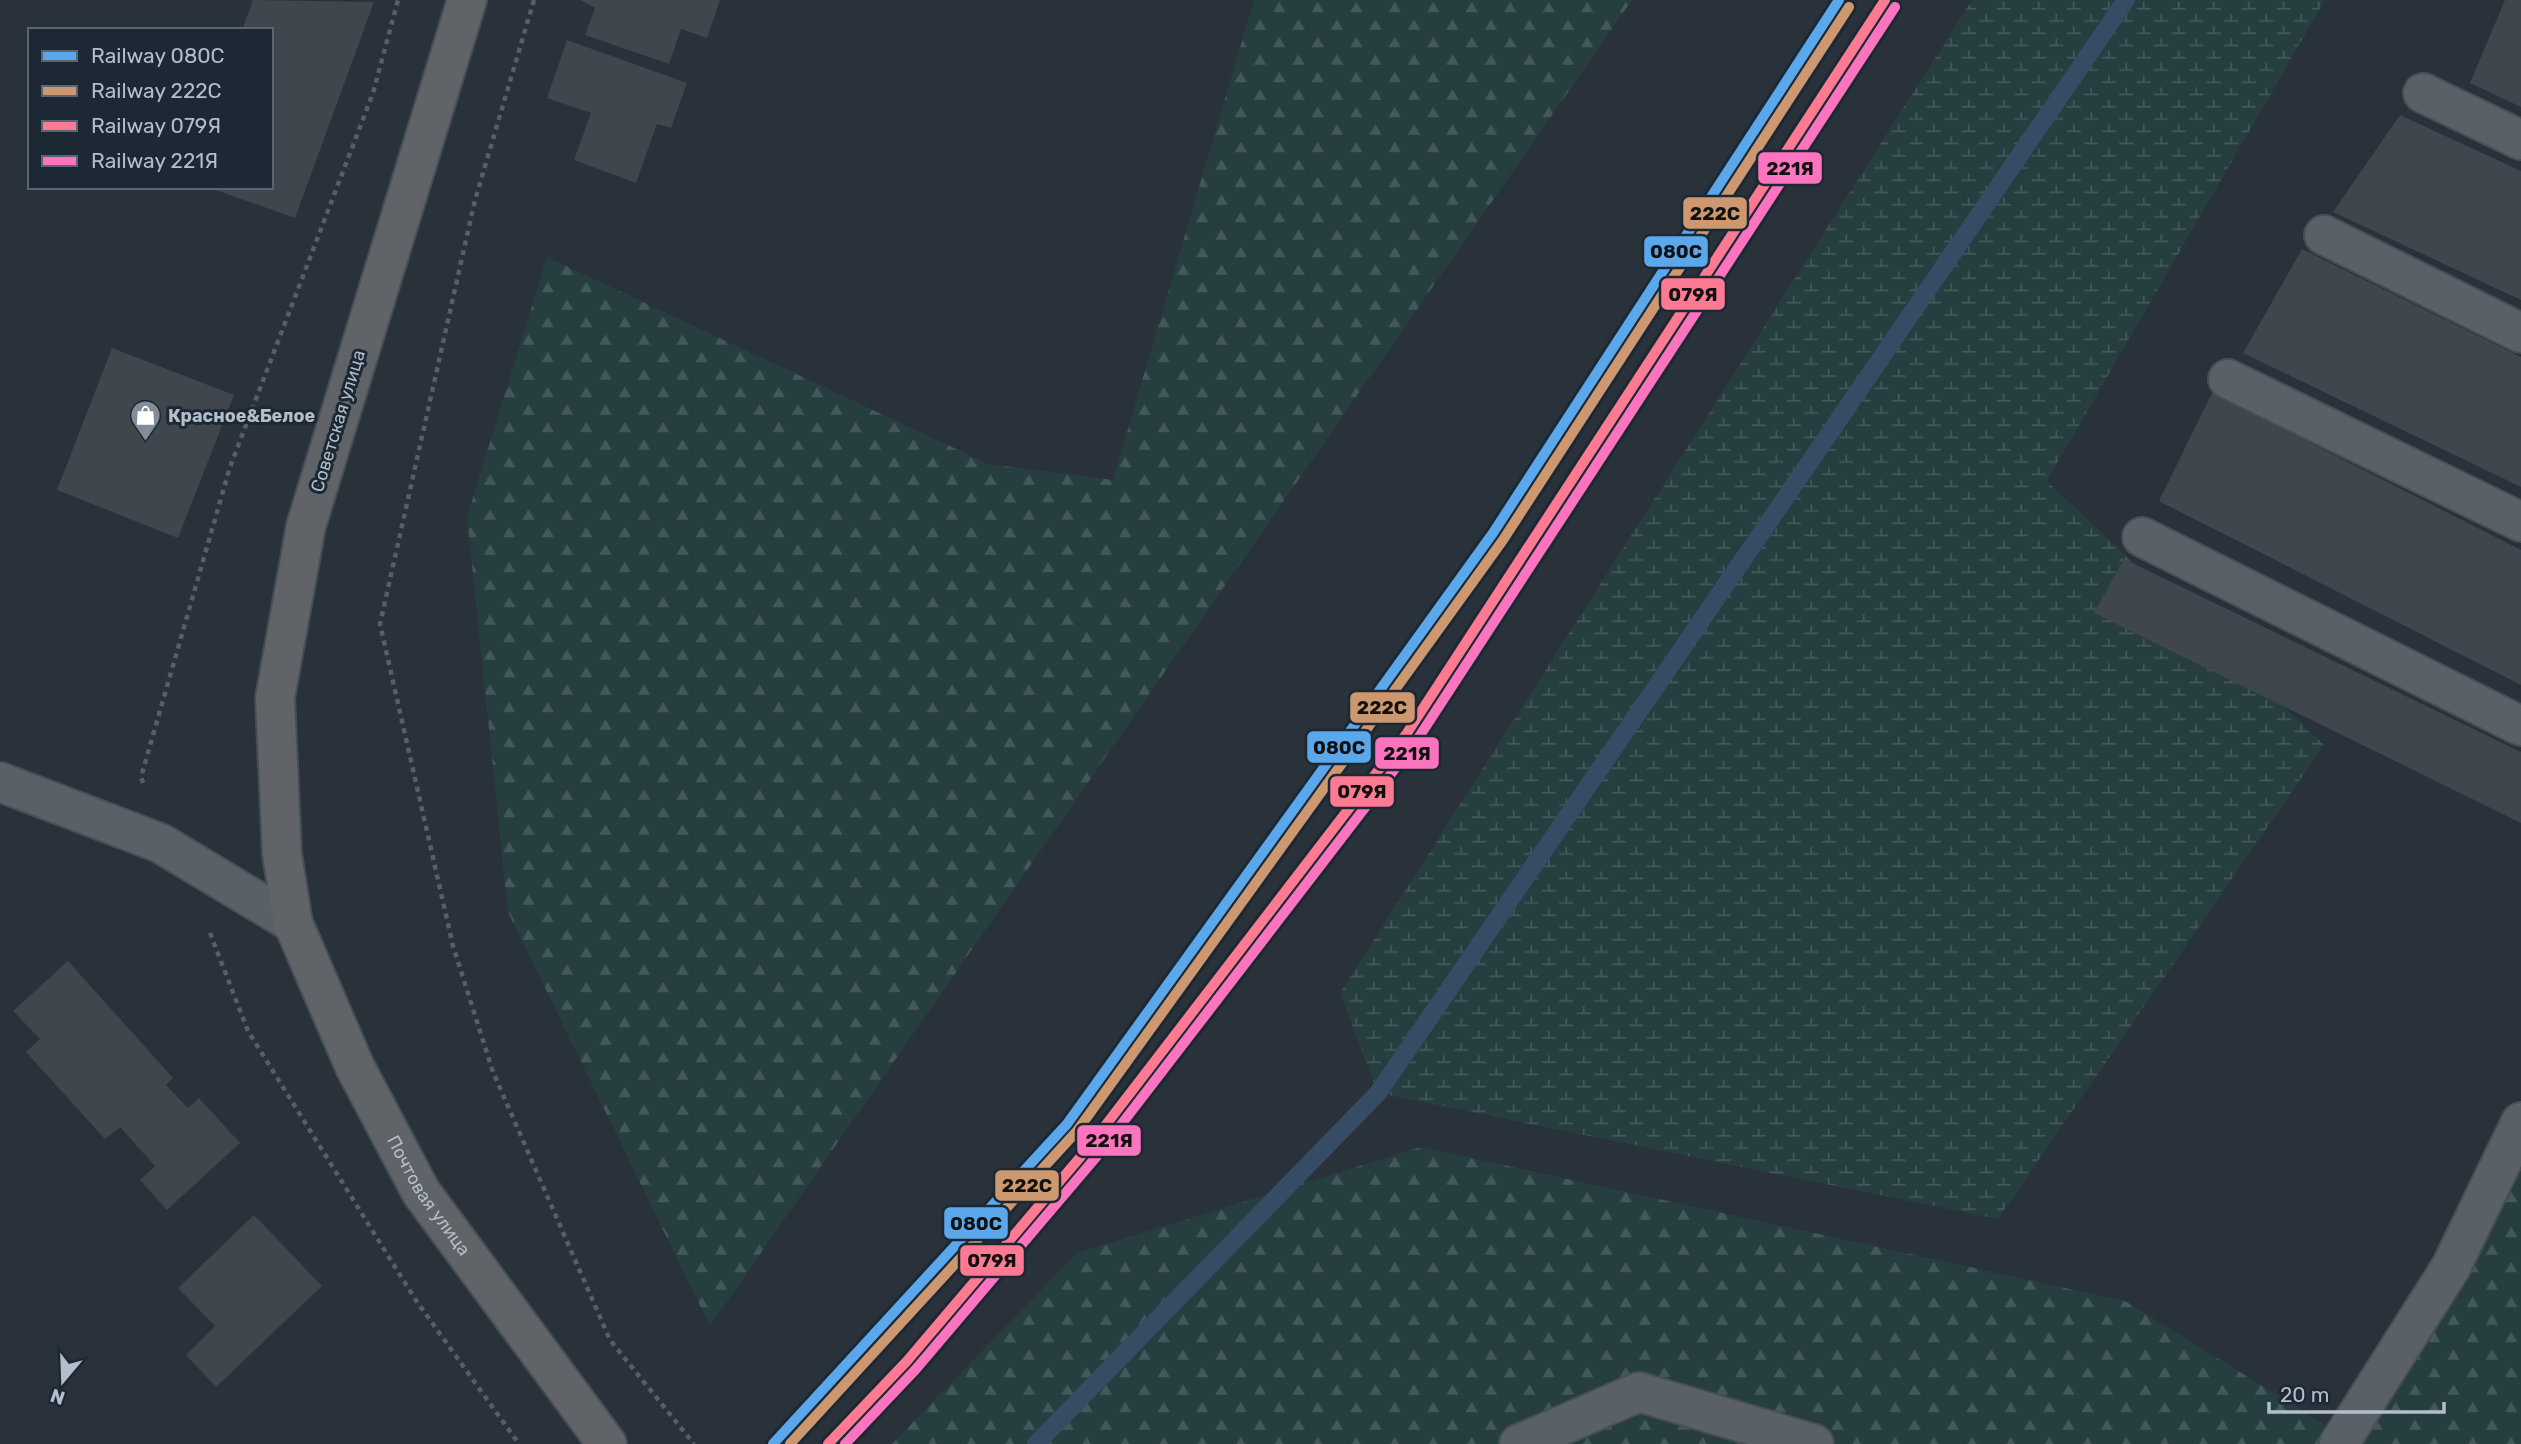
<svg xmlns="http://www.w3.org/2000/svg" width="2521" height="1444" font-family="Rubik,sans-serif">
  <defs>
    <pattern id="forest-firs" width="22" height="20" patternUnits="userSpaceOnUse" patternTransform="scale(1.75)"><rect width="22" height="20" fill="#263e40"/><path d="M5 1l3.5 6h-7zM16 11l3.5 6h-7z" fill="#43585a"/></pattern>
    <pattern id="wetland-marsh" width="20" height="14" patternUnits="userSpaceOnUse" patternTransform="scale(1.75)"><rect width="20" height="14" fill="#263e40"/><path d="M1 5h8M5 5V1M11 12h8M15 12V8" fill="none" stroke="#43585a"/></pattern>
  </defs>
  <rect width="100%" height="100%" fill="#29323a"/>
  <path fill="url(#forest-firs)" d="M1254 0H1632L710 1326 508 912 467 517 547 257 988 464 1113 480Z
    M1421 1147 2125 1301 2340 1434 2521 1164V1444H892L1077 1253Z"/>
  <path fill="url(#wetland-marsh)" d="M1972 0H2325L2047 481 2324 745 1998 1219 1378 1093 1340 993Z"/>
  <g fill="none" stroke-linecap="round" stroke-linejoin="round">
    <path stroke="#354c64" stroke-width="18" d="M1036 1444 1378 1093 2126 0"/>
  </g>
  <path fill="#3f464d" d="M253 0 374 2 295 218 210 188 271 187V30H242Z
    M580 0H720L707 38 681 29 669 64 585 35 595 8Z
    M2505 0H2521V107L2470 83Z
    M567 40 687 83 671 128 657 124 636 183 574 160 591 113 547 98Z
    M2400 115 2521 171V300L2333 212Z
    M2302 249 2521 357V487L2243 353Z
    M112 348 234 395 178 538 57 490Z
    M2212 393 2521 550V685L2159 501Z
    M2124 559 2521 752V823L2094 613Z
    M68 961 173 1078 166 1085 188 1108 199 1098 240 1143 167 1210 140 1180 155 1166 120 1127 105 1139 26 1052 40 1039 13 1011Z
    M254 1215 322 1286 216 1387 186 1355 215 1326 178 1288Z"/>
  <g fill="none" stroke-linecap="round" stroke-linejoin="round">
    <defs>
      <path id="minor" d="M2423 93 2521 140
        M2324 235 2521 333
        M2228 379 2521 522
        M2142 537 2521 726
        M0 782 160 843 293 923
        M1519 1444 1639 1392 1814 1444
        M2339 1444 2451 1267 2521 1122"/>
      <g id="highway">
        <path id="s1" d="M467 0 306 526 275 698 282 854 293 923 355 1067 421 1192 607 1444"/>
      </g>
    </defs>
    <use href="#minor" stroke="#484e54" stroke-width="42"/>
    <use href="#highway" stroke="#464e55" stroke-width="42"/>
    <path stroke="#575f65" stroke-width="4.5" stroke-dasharray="5 5" stroke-linecap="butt" d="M534 0 475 200 380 624 453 946 493 1072 610 1340 694 1444
      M143 783 141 777 230 467 373 93 398 0
      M210 933 248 1031 415 1299 519 1444"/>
    <use href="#minor" stroke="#5a6067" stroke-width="38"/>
    <use href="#highway" stroke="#606367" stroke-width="38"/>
    <defs>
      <path id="rail-1" d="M773 1444 1067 1124 1493 533 1839 0"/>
      <path id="rail-2" d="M790 1444 1077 1131 1503 540 1849 7"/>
      <path id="rail-3" d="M828 1444 907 1361 1088 1148 1407 733 1885 0"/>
      <path id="rail-4" d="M845 1444 916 1369 1097 1156 1417 740 1895 7"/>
    </defs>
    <use href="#rail-1" stroke="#1c2935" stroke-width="16"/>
    <use href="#rail-2" stroke="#1c2935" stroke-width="16"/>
    <use href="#rail-3" stroke="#1c2935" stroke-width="16"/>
    <use href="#rail-4" stroke="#1c2935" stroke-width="16"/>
    <use href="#rail-1" stroke="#5aa8eb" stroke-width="10"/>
    <use href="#rail-2" stroke="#cd976f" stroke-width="10"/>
    <use href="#rail-3" stroke="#fe7a93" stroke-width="10"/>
    <use href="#rail-4" stroke="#fc73be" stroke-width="10"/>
  </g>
  <defs>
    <symbol id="shop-pin" viewBox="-11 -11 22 30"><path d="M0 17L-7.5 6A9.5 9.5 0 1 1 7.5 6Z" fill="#838d98" stroke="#1c2935"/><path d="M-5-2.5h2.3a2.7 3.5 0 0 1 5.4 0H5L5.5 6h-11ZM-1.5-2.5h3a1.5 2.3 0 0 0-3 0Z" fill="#fff"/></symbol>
  </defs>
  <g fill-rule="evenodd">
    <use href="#shop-pin" x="128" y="398" width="35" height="47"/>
  </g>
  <g text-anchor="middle" stroke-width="6" stroke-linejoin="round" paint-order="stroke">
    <g font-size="18" font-weight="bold" fill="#b4becb" stroke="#1c2935" text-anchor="start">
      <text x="168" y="422">Красное&amp;Белое</text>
    </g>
    <g font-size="18" fill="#b4becb" stroke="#1c2935">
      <text transform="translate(338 421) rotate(-73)" y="6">Советская улица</text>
      <text dy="6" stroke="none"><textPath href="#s1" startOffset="1256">Почтовая улица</textPath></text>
    </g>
  </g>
  <g stroke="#1c2935" stroke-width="2.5">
    <rect x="1757" y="151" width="66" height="34" rx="7" fill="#fc73be"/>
    <rect x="1682" y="196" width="66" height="34" rx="7" fill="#cd976f"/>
    <rect x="1643" y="235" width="66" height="33" rx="7" fill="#5aa8eb"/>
    <rect x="1660" y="277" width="66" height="34" rx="7" fill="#fe7a93"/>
    <rect x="1349" y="691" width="67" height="33" rx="7" fill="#cd976f"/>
    <rect x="1306" y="730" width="66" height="34" rx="7" fill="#5aa8eb"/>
    <rect x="1374" y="736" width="66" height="34" rx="7" fill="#fc73be"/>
    <rect x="1329" y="775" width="66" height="33" rx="7" fill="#fe7a93"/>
    <rect x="1076" y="1124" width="66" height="33" rx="7" fill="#fc73be"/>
    <rect x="994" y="1169" width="66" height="33" rx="7" fill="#cd976f"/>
    <rect x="943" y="1206" width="66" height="34" rx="7" fill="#5aa8eb"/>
    <rect x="959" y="1244" width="66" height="33" rx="7" fill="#fe7a93"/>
  </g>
  <g font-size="19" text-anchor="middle" font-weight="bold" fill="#111">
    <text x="1790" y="175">221Я</text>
    <text x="1715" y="220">222С</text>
    <text x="1676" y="258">080С</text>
    <text x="1693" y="301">079Я</text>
    <text x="1382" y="714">222С</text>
    <text x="1339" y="754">080С</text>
    <text x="1407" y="760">221Я</text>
    <text x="1362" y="798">079Я</text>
    <text x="1109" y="1147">221Я</text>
    <text x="1027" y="1192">222С</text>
    <text x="976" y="1230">080С</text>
    <text x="992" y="1267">079Я</text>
  </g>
  <rect x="28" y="28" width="245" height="161" fill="#1c2935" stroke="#596571" stroke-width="2"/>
  <rect x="42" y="51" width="35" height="10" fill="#5aa8eb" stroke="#596571" stroke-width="2"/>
  <text x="91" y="63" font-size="21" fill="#b4becb">Railway 080С</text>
  <rect x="42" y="86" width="35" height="10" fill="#cd976f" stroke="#596571" stroke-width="2"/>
  <text x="91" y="98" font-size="21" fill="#b4becb">Railway 222С</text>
  <rect x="42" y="121" width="35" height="10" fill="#fe7a93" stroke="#596571" stroke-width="2"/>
  <text x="91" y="133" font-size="21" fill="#b4becb">Railway 079Я</text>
  <rect x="42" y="156" width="35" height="10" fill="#fc73be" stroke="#596571" stroke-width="2"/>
  <text x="91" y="168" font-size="21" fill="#b4becb">Railway 221Я</text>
  <g transform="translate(63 1381) rotate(199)" stroke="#1c2935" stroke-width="5" paint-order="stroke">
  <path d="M0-5L12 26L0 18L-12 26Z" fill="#b4becb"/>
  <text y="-10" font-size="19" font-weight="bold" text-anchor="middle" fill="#b4becb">N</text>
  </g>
  <path d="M2269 1402v10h175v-10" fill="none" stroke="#b4becb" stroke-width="3.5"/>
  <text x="2280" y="1402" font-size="21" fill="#b4becb" stroke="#1c2935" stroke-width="5" paint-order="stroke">20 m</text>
</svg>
